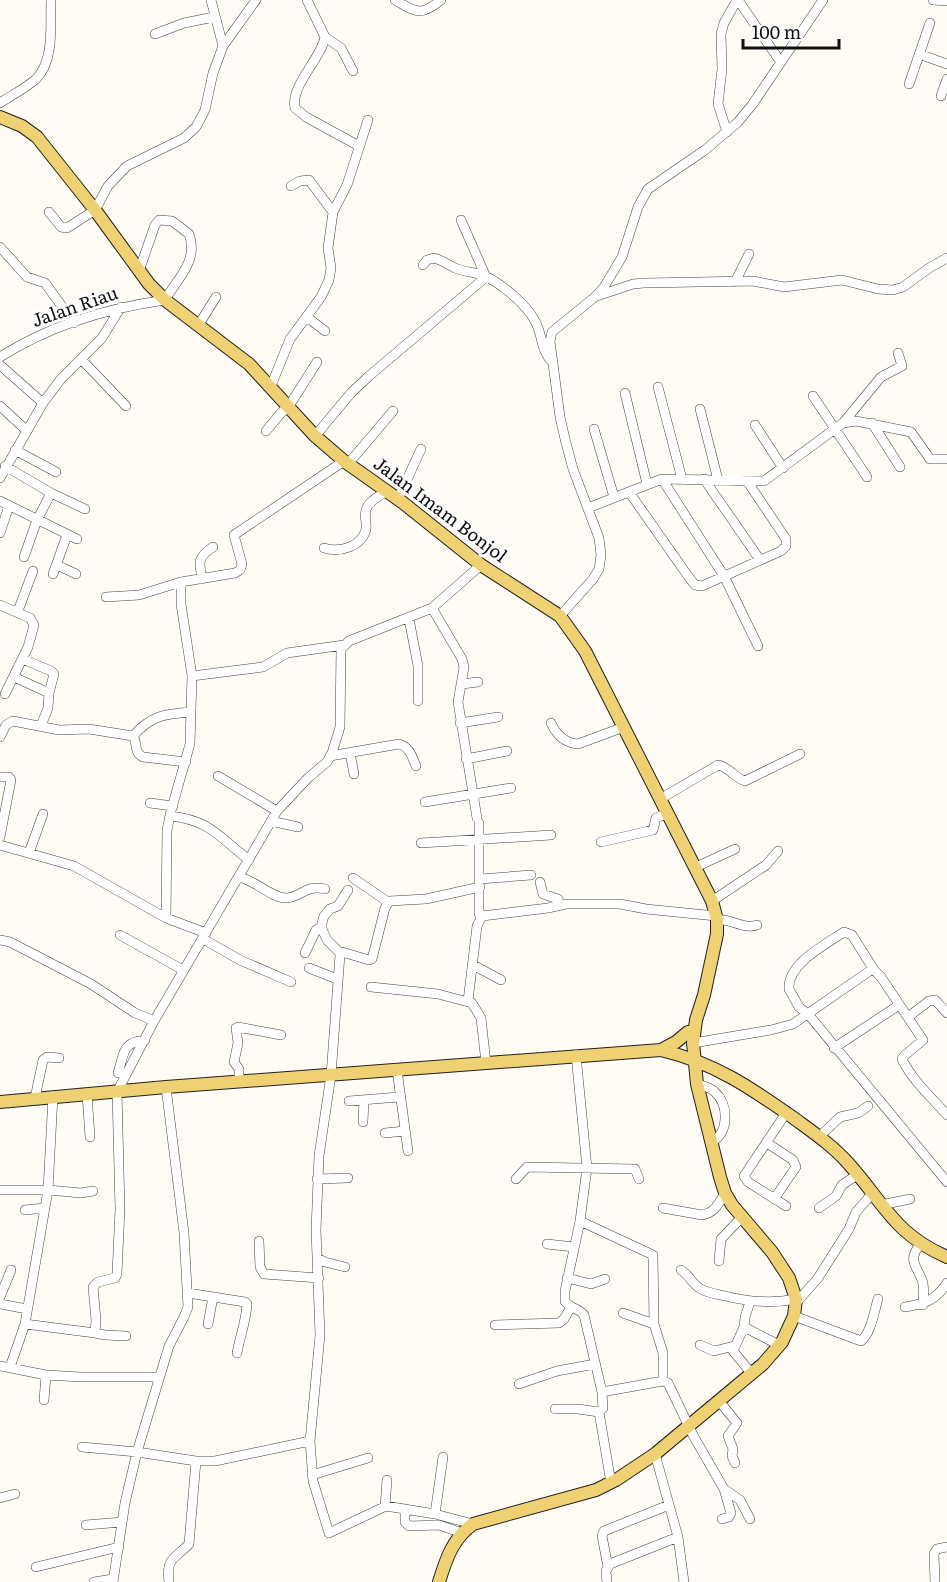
<svg xmlns="http://www.w3.org/2000/svg" width="947" height="1582" font-family="Literata,serif">
  <rect width="100%" height="100%" fill="#fefcf4"/>
  <g fill="none" stroke-linecap="round" stroke-linejoin="round">
    <defs>
      <path id="minor" d="M211 0 223 46
        M307 0 325 37C321 59 290 86 295 108L306 117 359 146
        M395 0C416 12 420 17 441 0
        M738 0 780 61
        M933 0 947 1
        M155 34 184 23 214 17
        M325 37 341 48 353 71
        M919 54 947 64
        M909 84 930 23
        M941 96 947 79
        M0 103C12 95 26 88 36 79 55 60 50 24 51 0
        M727 132 718 104 722 69 721 34 724 23 737 0
        M291 186 300 181 309 180 333 212
        M49 212 61 227 67 228 95 210 108 186 127 166 184 138 196 127 205 110 213 73 223 46 256 0
        M0 247 27 277 45 283 74 323
        M423 265 427 260 434 258C442 260 448 265 455 268 464 272 474 272 482 275 499 281 527 305 535 321 543 335 540 350 553 363
        M735 282 749 254
        M597 296 633 284 644 283 753 281 784 287 842 280 878 289 893 290 903 287 929 268 947 258
        M307 317 325 331
        M198 326 216 297
        M0 357C49 326 108 308 165 300 177 279 199 261 189 234L172 221 159 220 155 225 139 271
        M82 360 126 406
        M0 365 43 403
        M271 386 290 339 321 297 329 280 331 268 328 248 333 212 347 185 368 120
        M658 387 682 479
        M625 393 647 484
        M813 396 867 477
        M0 406 26 430
        M700 409 718 480
        M843 423 856 421 911 432 930 459H947
        M872 423 900 467
        M755 425 783 468
        M594 429 614 497
        M266 431 281 413 289 406 317 362
        M315 436 351 393 369 376 486 277 461 220
        M15 450 56 472
        M348 464 393 411
        M5 466 51 493 85 509
        M0 478 43 403 61 379 102 338 121 307
        M662 479 724 576 758 646
        M704 479 760 560
        M629 492 688 576 695 585 702 586 781 551 786 546V539L747 481
        M398 499 421 449
        M0 501 77 539
        M588 508 662 479 764 481 843 423 881 377 902 366 898 353
        M0 533 9 506
        M324 548C339 553 362 547 366 529 367 522 364 516 366 510 368 501 380 496 386 491
        M24 557 37 520 51 493
        M57 565 76 574
        M53 574 67 535
        M202 579C199 561 197 558 213 547
        M106 597 139 595 181 582
        M0 605 30 618 34 625 28 647 5 694
        M432 608 462 659 464 667 458 702 477 818
        M18 611 33 571
        M560 616 593 579 599 569 601 555 599 538 573 469 565 439 560 417 550 341 552 332 596 296 604 287 622 257 638 207 648 189 705 150 738 122 752 105 823 0
        M409 619 418 666V701
        M23 659 51 671 54 674 49 693
        M192 676 263 667 287 653 344 645
        M14 677 49 693 48 708 41 726
        M462 684 478 682
        M460 723 498 717
        M551 723C556 734 565 743 578 744L624 727
        M133 736C138 743 133 752 143 757L186 762
        M133 736C151 715 165 714 191 712
        M0 737 6 725 13 721 59 730 89 729 133 736
        M350 753 354 774
        M330 756 399 744C410 747 412 757 416 766
        M466 759 507 751
        M218 776 277 811
        M0 777H9L11 780 0 837
        M660 799 718 765C730 767 734 778 745 781L800 754
        M425 802 511 788
        M150 803 173 806
        M170 816C210 820 219 837 249 860
        M271 821 298 827
        M479 823V914L482 916 548 908 566 904H620L646 909 716 916
        M601 842 653 830 656 818 668 813
        M421 843 551 835
        M0 845 74 866 166 918 206 933
        M29 853 43 814
        M696 867 735 849
        M239 877C255 880 270 897 285 898 302 898 304 884 325 889
        M353 878 388 902
        M480 879 531 875
        M540 882 543 894 558 899 560 905
        M712 901 766 865 778 851
        M166 918 167 830 171 811 190 744 192 676 181 604V582L235 573 240 570 242 564 234 535 344 461
        M717 920C731 918 743 930 757 925
        M120 935 183 970
        M203 939 240 960 291 982
        M0 940 10 942 91 984 135 1013 154 1021
        M305 953 316 930 321 927
        M340 953 327 940 321 927 324 916 330 909 338 906 348 890
        M473 965 501 980
        M309 968 337 979
        M874 970 852 935 844 932C826 944 787 964 789 989L799 1007 808 1014 947 1182
        M371 987 438 994 472 1003 481 1018 486 1063
        M468 1001 477 926 482 916
        M908 1017 929 1001 935 1000 947 1013
        M693 1043 771 1030 793 1024 871 970H874L881 977 923 1040 905 1055 902 1059C912 1080 931 1097 947 1115
        M834 1048 899 1005
        M576 1055 587 1168 580 1221 565 1291V1301C570 1309 579 1308 584 1315L602 1392 663 1381 668 1383 694 1437 724 1489 731 1513 729 1517 722 1519
        M397 1070 408 1151
        M118 1073C124 1054 122 1042 145 1040
        M239 1081V1069L234 1062 238 1043 236 1028 238 1027 281 1035
        M697 1084C704 1086 710 1087 715 1092 729 1105 729 1133 712 1142
        M87 1094 90 1137
        M35 1098 43 1060 47 1057 59 1058
        M349 1101 399 1097
        M786 1113 744 1176 748 1182 786 1206
        M363 1122 364 1100
        M385 1133 405 1131
        M819 1137 840 1117 858 1113 868 1106
        M767 1143 793 1160 796 1167 774 1199
        M317 1179 348 1178
        M516 1179 527 1167 635 1169 639 1179
        M0 1190H48L81 1193 93 1191
        M881 1205 910 1199
        M663 1208 702 1215C715 1213 719 1203 725 1193
        M819 1208 836 1196 842 1185 857 1175
        M25 1210 45 1208
        M580 1221 653 1255 654 1324 663 1353V1381
        M259 1241 260 1267 264 1274 319 1278
        M547 1244 574 1247
        M920 1244C908 1261 915 1263 922 1280 925 1287 923 1297 923 1305
        M317 1258 325 1262 345 1267
        M719 1261 721 1239 742 1217
        M681 1270C690 1275 692 1285 701 1289 708 1293 717 1294 725 1296 749 1302 771 1304 796 1299
        M567 1278 591 1284 605 1279
        M188 1293 245 1302 247 1304C246 1322 240 1336 237 1353
        M0 1297 11 1270
        M750 1302 745 1317 744 1327 733 1351 752 1374
        M796 1303 818 1278 849 1229 856 1212 872 1194
        M0 1304 27 1309
        M905 1307C925 1304 936 1300 947 1283
        M623 1313 654 1324
        M794 1316 861 1341C871 1333 874 1312 878 1299
        M25 1324 95 1333 96 1320 93 1287 98 1282 115 1278 117 1274 120 1209 117 1092 154 1021 277 811 308 778 327 762 332 753 340 727 341 649 349 641 432 608 481 565
        M208 1324 213 1297
        M495 1325 559 1323 564 1319 571 1307
        M744 1327 779 1345
        M95 1333 105 1335 126 1336
        M700 1345 714 1351 734 1346
        M0 1366 46 1375 81 1377H159
        M10 1367 25 1324 48 1190 53 1096
        M519 1384 557 1371 595 1364
        M44 1400 46 1375
        M719 1401 737 1423 728 1436 733 1449 732 1456 735 1463
        M555 1409H578L599 1412 603 1408 602 1392
        M599 1412 611 1483
        M82 1447 137 1452 196 1461H215L310 1441
        M312 1475 368 1458
        M724 1489 740 1500 750 1519
        M0 1498 15 1494
        M385 1507 387 1480
        M405 1509V1522L409 1526 439 1525 462 1533
        M435 1514 443 1457
        M473 1524 435 1514 386 1506 329 1533 313 1481 310 1441 320 1335 316 1230 319 1156 331 1075 340 955 342 952 369 960 372 959 385 908 389 901 426 899 480 887
        M86 1525 122 1522
        M678 1537 684 1582
        M36 1567 119 1547
        M608 1567 602 1536 604 1531 669 1505
        M94 1582 113 1579
        M113 1582 125 1503 137 1452 169 1346 184 1317 188 1307 184 1233 166 1087
        M169 1582C166 1557 174 1560 189 1544L196 1461
        M607 1582 606 1571 610 1564 678 1537 655 1454
        M935 1582 934 1554 937 1549 947 1547"/>
      <path id="major" d="M0 117 22 126 37 137 95 210 149 284 165 300 249 364 315 436 344 461 402 502 481 565 560 616 585 651 712 901 717 920V934L704 995 696 1020 693 1043 697 1084 720 1177 725 1193 732 1205 772 1252 789 1278 796 1299 794 1316 782 1342 763 1364 655 1454 616 1480 596 1490 473 1524C453 1538 446 1559 439 1582
        M661 1050 676 1042 688 1032
        M0 1102 166 1087 661 1050C715 1063 751 1088 795 1119 814 1133 833 1146 848 1163 884 1203 894 1234 947 1257"/>
    </defs>
    <use href="#minor" stroke="#434343" stroke-width="10"/>
    <use href="#major" stroke="#212121" stroke-width="14"/>
    <use href="#minor" stroke="#fff" stroke-width="9"/>
    <use href="#major" stroke="#efd173" stroke-width="12"/>
  </g>
  <g text-anchor="middle" stroke-width="6" stroke-linejoin="round" paint-order="stroke">
    <g font-size="18" fill="#101010" stroke="#fff">
      <text transform="translate(75 307) rotate(-19)" y="6">Jalan Riau</text>
      <text transform="translate(440 510) rotate(37)" y="6">Jalan Imam Bonjol</text>
    </g>
  </g>
  <path d="M743 39v9h96v-9" fill="none" stroke="#101010" stroke-width="3"/>
  <text x="752" y="39" font-size="18" fill="#101010" stroke="#ffffff" stroke-width="4.5" paint-order="stroke">100 m</text>
</svg>
